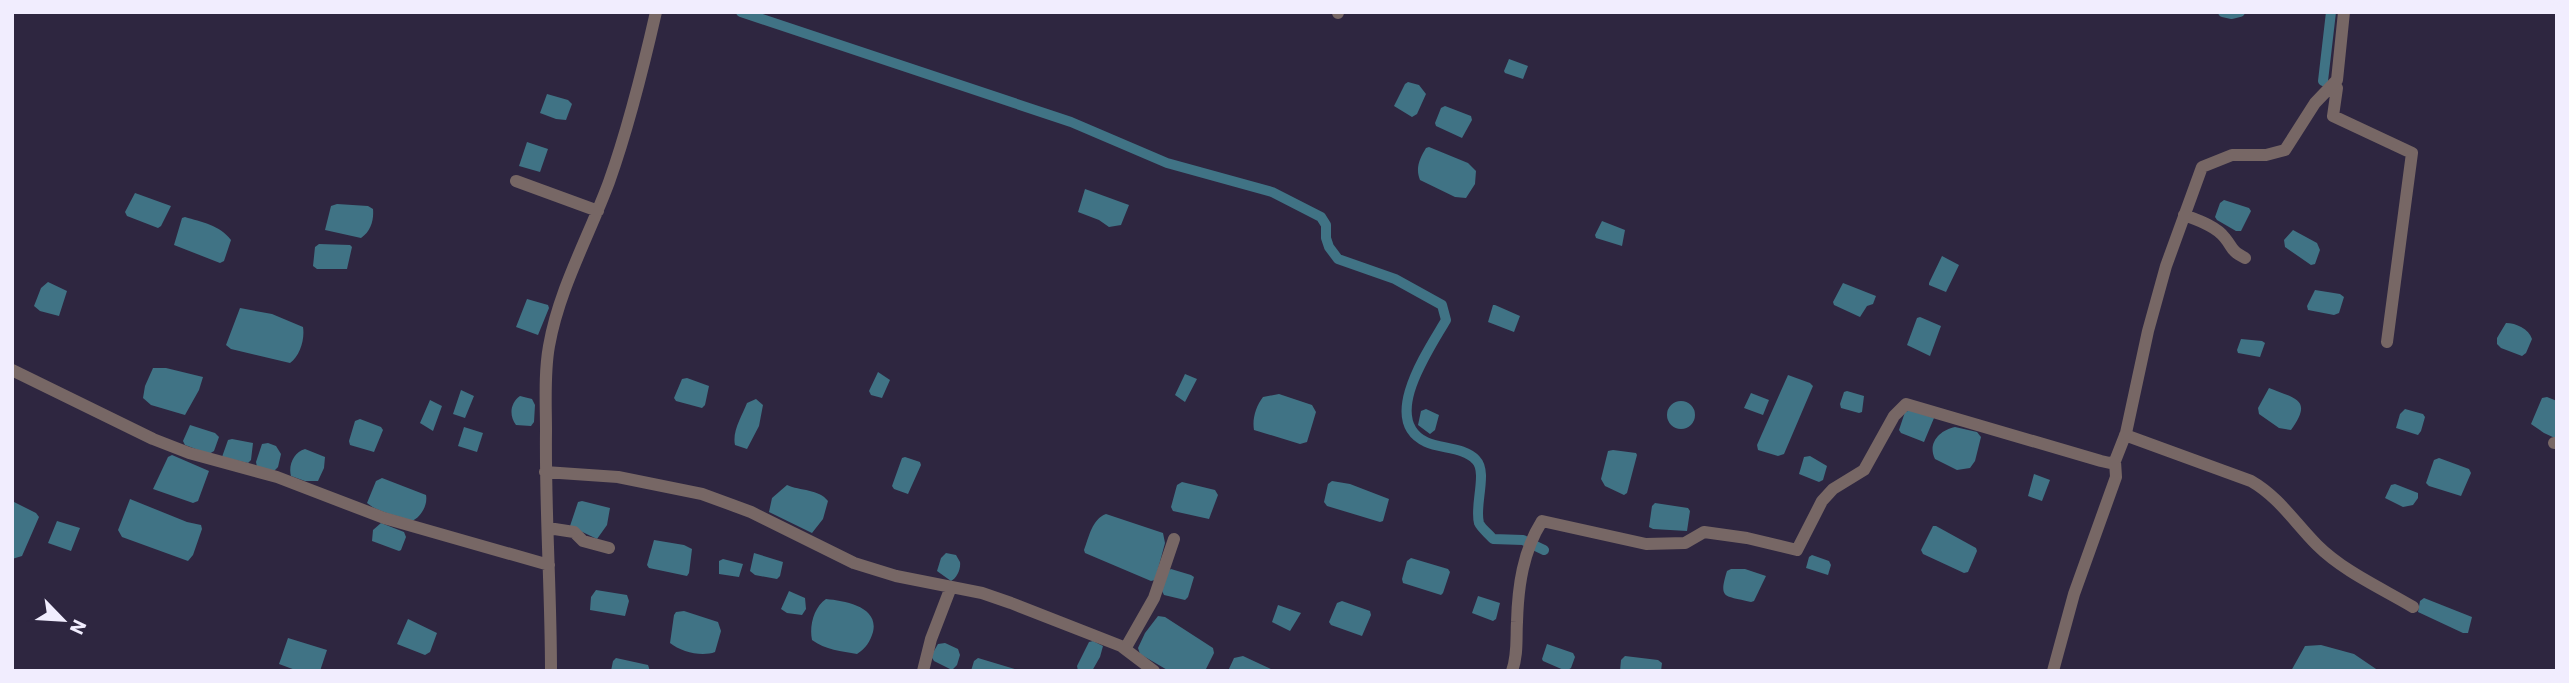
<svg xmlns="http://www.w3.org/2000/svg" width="2569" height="683" font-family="'IBM Plex Sans',sans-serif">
  <rect width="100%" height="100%" fill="#2e2640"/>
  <path fill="#407385" d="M1509 59 1528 66 1523 79 1505 73 1504 71Z
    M1408 82 1419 85 1426 94 1417 114 1412 117 1394 106 1405 84Z
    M547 94 568 100 572 104 566 120 556 119 540 113Z
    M1445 106 1471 116 1472 120 1462 138 1436 126 1435 123 1441 108Z
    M527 142 548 149 540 172 519 166Z
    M1429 147 1468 163 1476 171 1475 184 1466 198 1455 197 1420 180C1415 168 1420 158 1426 148Z
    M1085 189 1129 205 1121 225 1109 227 1099 220 1078 212Z
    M135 193 171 206 161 226 158 228 127 216 125 212Z
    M2224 200 2249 208 2251 211 2241 231H2236L2217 220 2215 217 2220 203Z
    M337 204 368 206 373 209C374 220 371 231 361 238L325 230 331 206Z
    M185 217C201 222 220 225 231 240L224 261 220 263 174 245 182 218Z
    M1602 221 1625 230 1622 246 1596 238 1595 235Z
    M2293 230 2317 243 2320 250 2315 264 2311 265 2285 247 2284 240Z
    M319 244 350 245 352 247 347 269H317L313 266 315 247Z
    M1942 256 1959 265 1946 292 1929 285V283Z
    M48 282 67 291 59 316 40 311 34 306 41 288Z
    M1843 283 1876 296 1873 304 1867 306 1860 317 1834 305 1833 302Z
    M2315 290 2340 294 2344 297 2339 313 2334 315 2308 310 2307 306Z
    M527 299 548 305 549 308 538 335 516 327Z
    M1493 305H1495L1520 316 1514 332 1488 322Z
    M240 308 272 314 303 327C305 339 300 356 290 363L231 349 226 345Z
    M1920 317 1941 326 1930 356 1907 345 1917 318Z
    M2506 323C2516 323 2529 329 2532 339L2526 353 2522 356 2501 348 2497 344V338Z
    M2241 339 2262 341 2265 343 2260 357 2238 353 2237 350Z
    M153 368H166L203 377 199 390 185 415 151 405 143 398 145 386Z
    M878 372 890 380 882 398 871 395 869 391Z
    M1185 374 1197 379 1185 402 1175 395Z
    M1788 375 1810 383 1813 386 1784 454 1778 456 1758 450 1757 445Z
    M687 378 709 386 705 405 702 408 676 401 674 398 682 379Z
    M2269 388C2296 399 2313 399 2291 430L2279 428 2259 414 2258 408Z
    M461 390 474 396 465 418 453 414Z
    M1847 391 1864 396 1862 412 1859 413 1841 408 1840 404 1844 392Z
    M1751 393 1769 400 1763 415 1744 408Z
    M1279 394 1312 405 1316 412 1307 442 1300 444 1254 430C1252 419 1256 406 1263 397Z
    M520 396 532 399 535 405 534 422 531 426 516 425C509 416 510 403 520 396Z
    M2547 397 2557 401V439L2544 433 2531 424 2542 398Z
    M756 399 763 405 759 426 747 449 735 445C732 431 742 416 747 403Z
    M430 400 442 406 433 431 420 423Z
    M1667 415a14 14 0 1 1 28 0a14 14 0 1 1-28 0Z
    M1426 409 1439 415 1435 430 1430 434 1418 425 1421 411Z
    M2405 409 2423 414 2425 417 2421 431 2418 435 2396 428 2400 414Z
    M1911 410 1934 418 1924 442 1901 433 1899 430 1905 412Z
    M360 419 381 427 383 430 374 452 350 445 349 441 355 421Z
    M190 425 215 433 219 437 214 451 209 454 185 445 183 441Z
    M464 427 483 433 477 452 458 446Z
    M1955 427 1977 432 1981 437 1975 461 1970 468 1957 470 1935 459C1927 443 1940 430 1955 427Z
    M232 439 253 443 251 460 248 463 222 457 228 440Z
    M268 443 276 446 281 454 278 467 273 472 257 467 256 462 262 444Z
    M305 449 325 457 324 468 318 481H305L291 476C288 465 294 452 305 449Z
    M1613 450 1636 453 1637 455 1627 493 1624 495 1605 486 1601 479 1608 451Z
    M172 455 209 471 198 501 193 503 153 489 168 457Z
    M1810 456 1827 466 1823 480 1819 482 1799 474 1804 457Z
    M905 457 920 462 921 465 908 494 894 489 892 486 902 458Z
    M2439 458 2469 469 2471 473 2461 496 2429 486 2426 483 2434 460Z
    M2034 474 2050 480 2042 501 2028 496Z
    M382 478 426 495C428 505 421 517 412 521 397 515 379 513 367 503L376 481Z
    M1332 481 1350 484 1389 499 1383 521 1380 522 1327 506 1324 502 1328 484Z
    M1182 482 1215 490 1218 495 1209 519 1173 511 1171 507 1177 485Z
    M2395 484 2418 493V498L2413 505 2403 507 2385 498 2391 485Z
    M787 485C800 491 819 489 828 501L823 519 812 533 769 512 772 498Z
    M130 499 187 522 201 525 202 529 193 555 188 561 122 537 118 530Z
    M12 501 36 513 39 517 22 556 12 559Z
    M582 501 610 508 607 525 597 539 570 526 578 502Z
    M1655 503 1688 508 1690 511 1687 531 1653 529 1649 527 1652 506Z
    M1106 514 1163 533 1165 543 1155 580 1151 581 1085 553 1084 550C1089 537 1092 519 1106 514Z
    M57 521 80 528 71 551 48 543Z
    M381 523 404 532 406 537 401 550 399 551 372 541 373 530Z
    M1933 526H1936L1976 548 1977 551 1968 572 1964 573 1923 554 1921 550Z
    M654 540 684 545 692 549 689 573 687 576 649 568 647 565Z
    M754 553 783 562 780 576 777 579 755 575 750 571Z
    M946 553 956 555 960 562C961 569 957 578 951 581L937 571 941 558Z
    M1812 555 1829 561 1831 565 1828 575 1806 568 1809 557Z
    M1411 558 1448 569 1450 572 1443 593 1441 595 1403 583 1402 579 1407 561Z
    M723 559 743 564 739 577 719 574V561Z
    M1171 569 1191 575 1194 577 1188 597 1185 600 1164 595 1162 591 1168 571Z
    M1731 569H1745L1766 576 1754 601 1751 602C1725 595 1718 600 1727 571Z
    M596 590 627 595 629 601 625 616 590 610 591 597Z
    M789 591 805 598 806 609 802 615 787 613 781 609Z
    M1478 596 1500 603 1496 619 1493 621 1472 613Z
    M2424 598 2472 617 2468 633H2463L2418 612 2420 601Z
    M826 599C846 601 879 607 873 632 870 642 866 648 857 654 842 651 825 650 812 640 809 626 814 607 826 599Z
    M1342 601 1370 611 1371 615 1362 636 1331 625 1329 622 1337 603Z
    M1278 605 1301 613 1290 631 1272 622Z
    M684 611 718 622 721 631 715 652C702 657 681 652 670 643L674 615 676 612Z
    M1158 616 1165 617 1213 648 1214 653 1205 671H1169L1140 654 1138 648 1145 633Z
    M408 619 437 633 430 652 425 655 397 644Z
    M288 638 327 650 320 671H298L279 664Z
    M1093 641 1103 646 1100 657 1092 671H1078L1077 666 1089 642Z
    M945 643 958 649 960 655 957 665 952 670 934 661 931 656 938 644Z
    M1547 644 1573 653 1575 657 1571 668 1566 671 1543 661 1542 659Z
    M2321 645 2354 654 2379 671H2291L2305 646Z
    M1243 656 1275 671H1228L1234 658Z
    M1625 656 1658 660 1662 663 1661 671H1620L1621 660Z
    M616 658 648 665 650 671H611L613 661Z
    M978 658 1021 671H971L974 661Z"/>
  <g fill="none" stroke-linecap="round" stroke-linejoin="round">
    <path stroke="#407385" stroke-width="10" d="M741 12 1071 122 1167 163 1272 192 1321 217 1326 225V238L1329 247 1338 259 1395 279 1442 305 1446 320C1430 348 1379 420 1426 442 1441 449 1464 447 1476 460 1488 472 1474 506 1479 523 1481 528 1489 534 1493 539L1523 540 1544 550
      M2223 12 2232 14 2240 12
      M2323 81 2331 12"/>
    <path stroke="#776765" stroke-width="12" d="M1338 13V12
      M2334 83 2337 88 2333 116 2412 153 2387 342
      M516 181 598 211
      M2184 215C2197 220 2216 226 2225 238 2234 249 2230 250 2245 258
      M12 370 153 439 189 453 277 477 384 518 549 565
      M2125 435 2251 481C2279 497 2295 523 2317 545 2343 571 2381 588 2413 607
      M2554 443H2557
      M545 472 618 477 702 494 751 512 854 563 896 576 982 593 1011 603 1121 646 1154 671
      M548 528 574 532 583 541 609 548
      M1125 649 1154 598 1174 539
      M551 671C551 591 545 511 546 431 546 403 544 374 549 346 559 289 589 236 609 182 629 126 643 69 656 12
      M923 671 931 639 951 587
      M1512 671C1518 655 1516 638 1517 622 1518 586 1523 551 1542 521L1646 544 1685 543 1704 532 1747 538 1797 550 1822 501 1833 489 1864 470 1894 416 1906 404 2101 461 2110 463 2115 461 2126 433 2148 331 2166 266 2202 167 2232 155H2266L2285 150 2315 103 2337 80 2344 12
      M2053 671 2074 594 2116 477 2115 461"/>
  </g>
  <rect width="2569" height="683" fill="none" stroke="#f1edfe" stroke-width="28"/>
  <g transform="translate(63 620) rotate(115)" stroke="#2e2640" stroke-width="5" paint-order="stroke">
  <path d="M0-5L12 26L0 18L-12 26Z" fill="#f1edfe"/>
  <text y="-10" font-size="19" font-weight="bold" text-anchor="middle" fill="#f1edfe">N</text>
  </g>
</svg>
